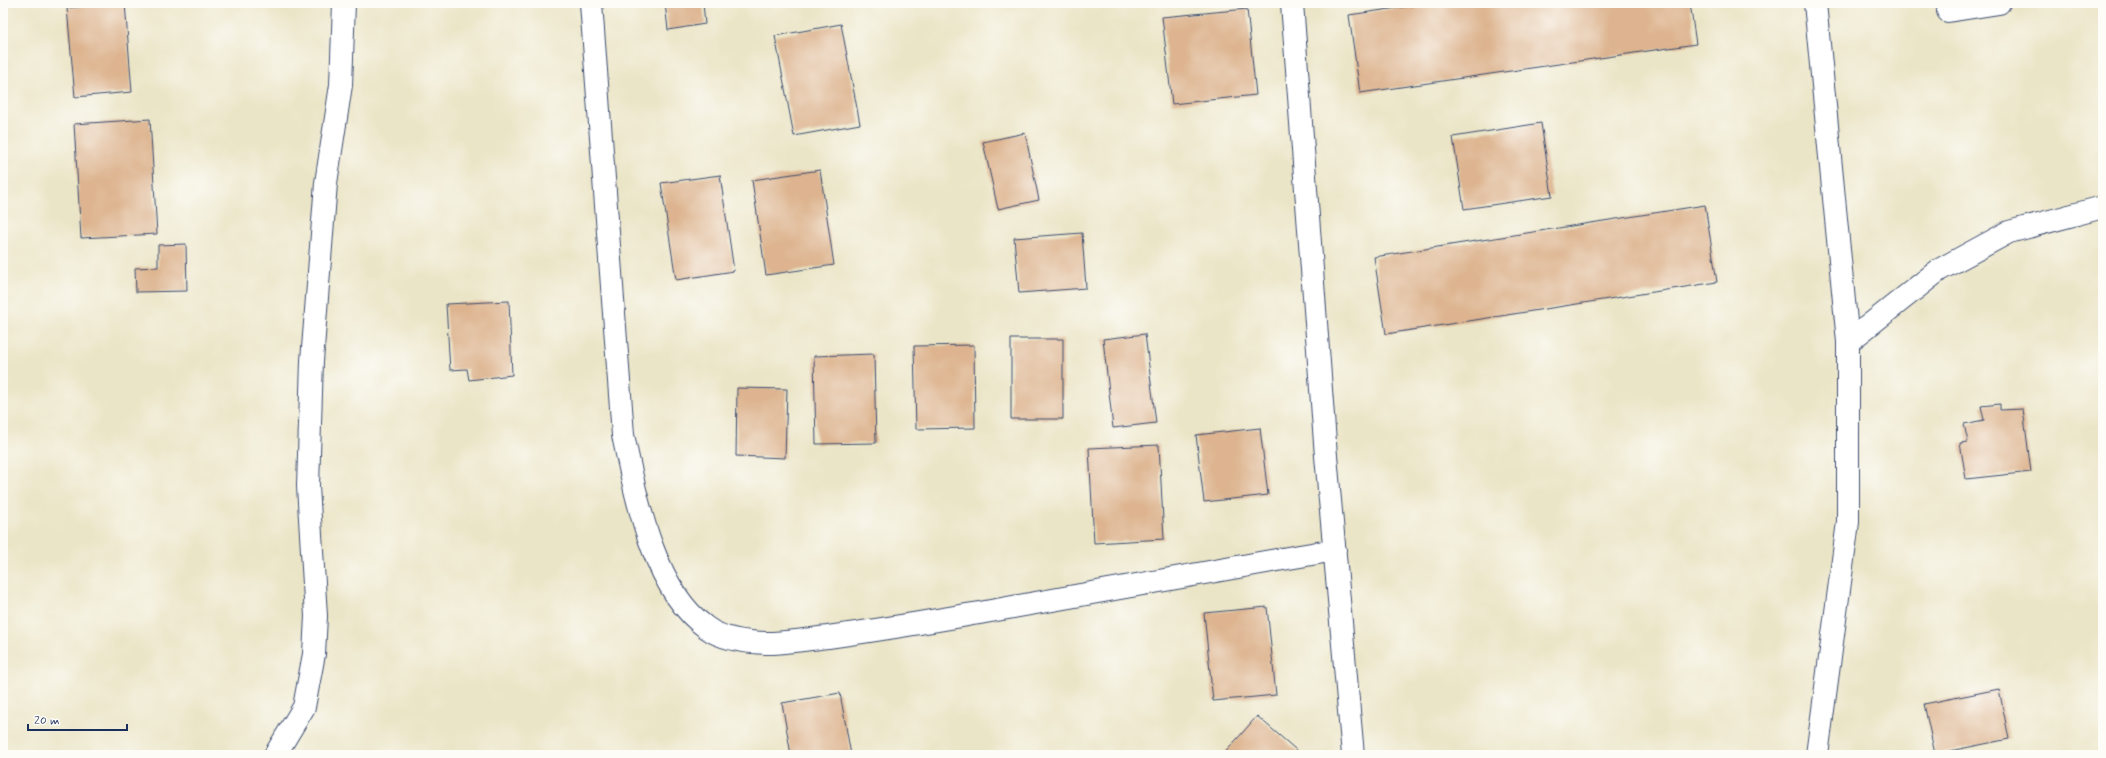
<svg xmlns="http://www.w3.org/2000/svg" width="2106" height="758" font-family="Mynerve,sans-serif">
  <rect width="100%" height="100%" fill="#fdfcf7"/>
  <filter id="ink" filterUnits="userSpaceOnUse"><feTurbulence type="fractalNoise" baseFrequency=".025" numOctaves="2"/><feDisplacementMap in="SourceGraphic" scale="8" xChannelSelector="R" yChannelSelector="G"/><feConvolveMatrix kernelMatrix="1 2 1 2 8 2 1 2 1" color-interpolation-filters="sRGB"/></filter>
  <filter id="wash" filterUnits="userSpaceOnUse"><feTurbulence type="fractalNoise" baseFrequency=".012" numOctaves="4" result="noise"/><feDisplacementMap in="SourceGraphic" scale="16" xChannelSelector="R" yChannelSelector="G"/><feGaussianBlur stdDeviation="0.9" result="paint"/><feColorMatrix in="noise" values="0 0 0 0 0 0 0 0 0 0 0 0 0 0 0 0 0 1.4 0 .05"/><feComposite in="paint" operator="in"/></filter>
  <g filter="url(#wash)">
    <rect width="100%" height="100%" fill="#ebe5c7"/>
    <g id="blocks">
      <path fill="#ddb48f" d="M125 3 132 92 75 97 67 8Z
        M665 3H703L705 24 668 30Z
        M1431 3H1690L1696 44 1360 93 1349 15Z
        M1247 9 1256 95 1172 104 1162 17Z
        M841 24 860 124 794 136 775 36Z
        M150 119 157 234 81 238 74 124Z
        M1541 123 1552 196 1464 209 1453 137Z
        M1025 133 1039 200 998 209 983 142Z
        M820 170 834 265 766 275 752 180Z
        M720 175 734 271 676 280 661 183Z
        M1705 205 1717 282 1386 334 1374 257Z
        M1082 233 1086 288 1019 293 1014 238Z
        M186 244 187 291 136 292 135 268 158 267V245Z
        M509 301 512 375 469 380 467 369 450 370 446 304Z
        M1145 334 1156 423 1113 428 1103 339Z
        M1011 339H1063V419H1011Z
        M974 345 975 428 916 429 914 346Z
        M874 354 876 443 816 444 814 356Z
        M737 388 787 389 785 458 736 456Z
        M2000 404V410L2023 409 2031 472 1966 479 1960 443 1968 442 1964 424 1984 420 1981 406Z
        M1260 428 1268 495 1204 502 1196 435Z
        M1159 445 1164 539 1094 543 1089 448Z
        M1267 607 1276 695 1213 701 1204 613Z
        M1999 689 2009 739 1935 754 1924 704Z
        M840 693 851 755H791L782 703Z
        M1257 716 1302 755H1223Z"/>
    </g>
  </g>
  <g filter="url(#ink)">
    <use href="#blocks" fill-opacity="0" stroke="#3a4a6e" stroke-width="1"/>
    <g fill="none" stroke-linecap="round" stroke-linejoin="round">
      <defs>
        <path id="minor" d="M591 3 623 435C636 496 653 590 707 628 725 641 751 643 773 643 791 642 810 639 828 637 881 630 932 621 985 612 1101 591 1218 570 1335 550
          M1292 3 1326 456 1353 755
          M1815 3 1848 342V522L1817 755
          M1948 11 1999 3
          M1848 342 1939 270 2009 232 2103 207
          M275 755 304 707 314 654 316 616 308 486 312 361 326 183 341 85 344 3"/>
      </defs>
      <use href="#minor" stroke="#3a4a6e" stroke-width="24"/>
      <use href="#minor" stroke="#fff" stroke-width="22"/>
    </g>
  </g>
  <rect width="2106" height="758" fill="none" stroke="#fdfcf7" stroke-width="16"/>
  <path d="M28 724v6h99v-6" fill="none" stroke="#1b2f5e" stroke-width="2"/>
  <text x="34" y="724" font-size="12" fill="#1b2f5e" stroke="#fdfcf7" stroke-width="3" paint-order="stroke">20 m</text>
</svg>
